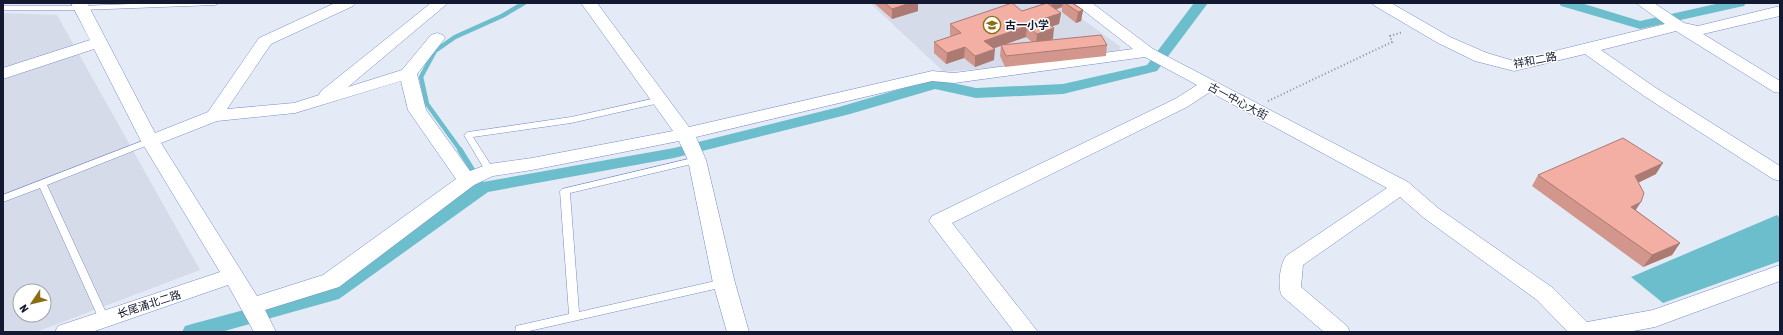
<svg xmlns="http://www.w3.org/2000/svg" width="1783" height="335" font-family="'Asap Condensed','Noto Sans SC',sans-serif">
  <rect width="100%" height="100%" fill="#e5eaf7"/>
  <path fill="#d5dbe9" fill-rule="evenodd" d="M870 3H1060L1121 47 1113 56 944 72Z
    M3 13 57 15 200 270 36 332H3ZM20 291H44V315H20Z"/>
  <path fill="#6cbecc" d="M1777 215 1780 218V261L1663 303 1631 277Z"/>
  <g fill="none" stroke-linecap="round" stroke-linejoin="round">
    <path stroke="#6cbecc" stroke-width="4.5" d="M461 151 427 104 421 77 435 51 455 37 502 16 524 3"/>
    <path stroke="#6cbecc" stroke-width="5.5" d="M460 150 483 187"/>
    <path fill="#6cbecc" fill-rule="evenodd" d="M1194 3H1208L1157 71 1063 94 976 98 935 89 850 114 674 158 488 192 339 299 221 332H182L185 326 192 324 326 288 477 183 674 148 839 107 934 79 976 88 1063 84 1147 65Z
      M1559 3H1581L1640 21 1720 3H1746L1744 6 1739 7 1640 29 1561 6Z"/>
    <defs>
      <path id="lane" d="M156 3H219L215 5 81 10H3V6H81Z
        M661 97 664 98 665 100 664 102 571 123 473 137 494 170 489 173 486 172 464 135 468 132 571 117Z
        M150 138 153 139 154 141 153 143 47 185 109 319 108 322 104 323 100 322 99 319 40 188 3 202V195Z
        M697 157 701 160 700 162 570 193 579 312 724 279 728 280 729 283 728 286 525 332H515L516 326 569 314 560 191 562 189Z"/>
      <path id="street" d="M71 3H87L155 133 208 112 259 38 335 3H356L353 6 271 44 227 109 294 103 319 95 321 91 431 3H448L348 87 402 70 431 35 437 33 443 35 445 38 417 74 426 110 470 171 489 164 532 158 673 131 581 3H597L689 127 932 71 954 73 1133 49 1074 3H1092L1153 49 1408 182 1438 208 1553 288 1587 322 1653 310 1780 265V281L1655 327 1628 332H1568L1537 300 1424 218 1400 197 1303 265 1301 287 1347 326 1350 332H1324L1282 296C1277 286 1280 265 1286 256L1387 188 1210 92 1187 107 952 223 1038 332H1014L929 221 932 216 1175 99 1197 85 1145 57 954 83 932 81 696 137 706 160 735 283 749 332H727L713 283 688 160 679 141 532 170 493 176 474 185 339 287 265 310 276 332H254L228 285 92 332H55L58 326 220 272 141 141 94 49 3 79V68L90 40ZM401 81 408 110 456 179 323 275 257 296 161 143 217 121 295 113Z
        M1372 3H1391L1450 37 1487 53 1514 61 1665 24 1636 3H1654L1684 23 1698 26 1780 6V16L1703 34 1780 81V93L1774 92 1676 31 1601 50 1656 88 1780 166V181L1773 179 1644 96 1585 54 1514 71 1475 61 1438 43 1375 6Z"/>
    </defs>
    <use href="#lane" stroke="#778cc9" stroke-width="1"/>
    <use href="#street" stroke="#778cc9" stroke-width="1"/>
    <path stroke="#888ea0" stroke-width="2" stroke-dasharray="1 2.5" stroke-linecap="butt" d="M1268 101 1392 42 1390 36 1403 32"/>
    <use href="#lane" fill="#fff" fill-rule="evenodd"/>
    <use href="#street" fill="#fff" fill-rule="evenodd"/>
  </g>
  <path fill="#d2968d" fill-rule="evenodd" d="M874 3H918V11L892 19Z
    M1041 3H1072L1083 10 1081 21 1076 23 1062 12V7L1055 10 1061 13 1059 24 1052 26 1053 39 1049 40 1107 45 1106 56 1005 67 1000 56 1001 45 993 48 994 60 975 67 964 58 946 64 934 53V42L951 36 950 35V24L1022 11 1042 4ZM1026 37 1032 42 1003 45Z
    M1656 174 1638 183 1636 210 1680 243 1672 255 1643 267 1532 186 1538 175Z"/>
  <path fill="#ab7a73" d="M910 3H918V11L892 19V9Z
    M1052 3H1063L1062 7 1051 11Z
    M1083 10 1081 21 1076 23 1078 12Z
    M1061 13 1059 24 1042 30 1043 19Z
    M1027 26 1026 37 984 52V41Z
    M1054 28 1053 39 1036 45 1037 34Z
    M965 47 964 58 946 64 947 53Z
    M995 49 994 60 975 67V56Z
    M1663 163 1656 174 1627 188 1635 176Z
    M1641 202 1633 214 1631 207Z
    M1680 243 1672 255 1643 267 1652 255Z"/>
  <path fill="#f4afa4" stroke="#ab7a73" d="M885 3H910L892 9Z
    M1012 3 1022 11 1047 3 1061 13 1043 19 1054 28 1037 34 1027 26 984 41 995 49 975 56 965 47 947 53 934 42 961 33 950 24Z
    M1065 3H1072L1083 10 1078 12Z
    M1101 35 1107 45 1006 56 1001 45Z
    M1623 138 1663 163 1635 176 1644 193 1641 202 1631 207 1680 243 1652 255 1538 175Z"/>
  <defs>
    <symbol id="school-ring" viewBox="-11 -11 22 22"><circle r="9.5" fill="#fff" stroke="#8b6e10" stroke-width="1.5"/><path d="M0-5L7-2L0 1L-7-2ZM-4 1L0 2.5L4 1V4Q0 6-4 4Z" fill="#8b6e10"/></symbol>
  </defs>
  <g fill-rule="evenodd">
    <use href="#school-ring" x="982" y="15" width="20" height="20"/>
  </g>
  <g text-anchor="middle" stroke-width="3" stroke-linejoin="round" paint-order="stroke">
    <g font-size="11" font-weight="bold" fill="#121931" stroke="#fff" text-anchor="start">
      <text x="1005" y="29">古一小学</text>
    </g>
    <g font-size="11" fill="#121931" stroke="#fff">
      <text transform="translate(1535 60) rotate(-11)" y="4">祥和二路</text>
      <text transform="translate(1238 101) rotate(28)" y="4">古一中心大街</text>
      <text transform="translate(149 304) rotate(-18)" y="4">长尾涌北二路</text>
    </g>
  </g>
  <rect width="1783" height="335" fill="none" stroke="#121931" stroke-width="8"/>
  <g transform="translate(32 303) rotate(235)"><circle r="19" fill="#ffffff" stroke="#a0a3ad"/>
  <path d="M0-3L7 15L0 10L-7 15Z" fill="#8b6e10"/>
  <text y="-6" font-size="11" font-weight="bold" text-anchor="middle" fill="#121931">N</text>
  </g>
</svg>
